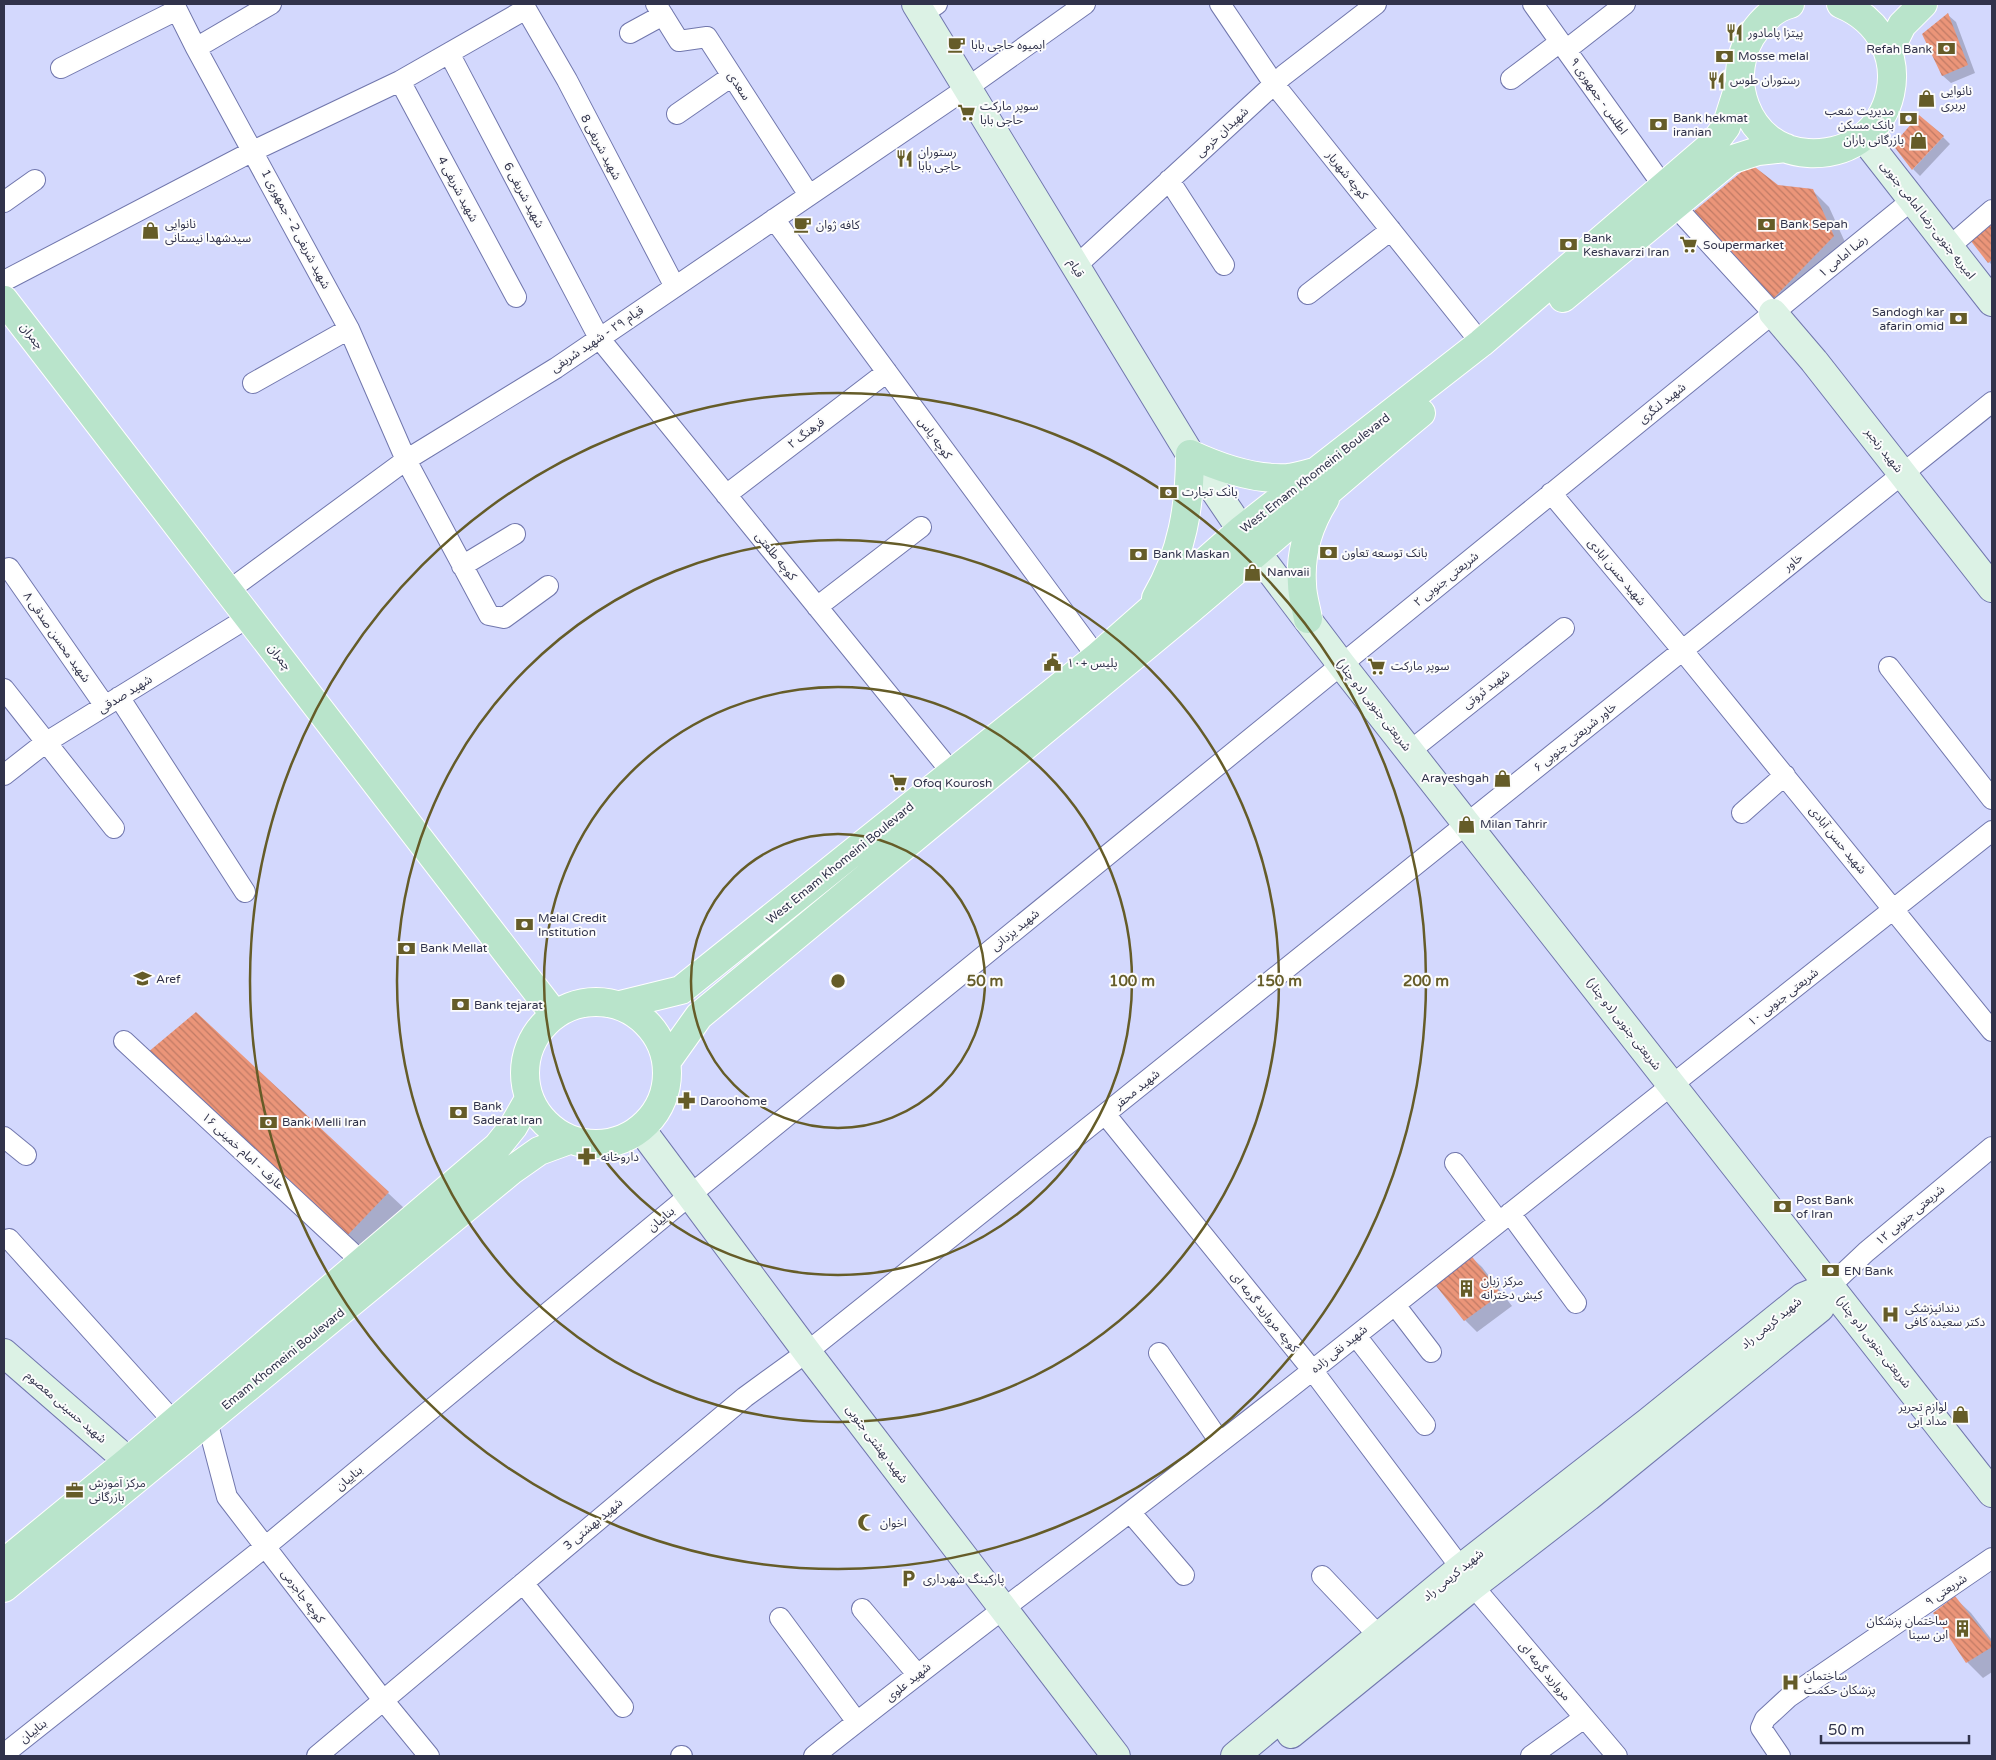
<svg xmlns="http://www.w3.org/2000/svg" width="1996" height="1760" font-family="'Varela Round','Noto Sans Arabic',sans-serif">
  <defs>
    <pattern id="building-back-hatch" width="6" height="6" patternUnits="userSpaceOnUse" patternTransform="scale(1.25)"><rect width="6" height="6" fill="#eb9579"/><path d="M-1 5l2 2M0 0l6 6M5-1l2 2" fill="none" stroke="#bf7a65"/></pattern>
  </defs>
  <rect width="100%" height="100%" fill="#d3d8fd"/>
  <path fill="#0003" d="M1948 15 1956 22 1975 73 1951 83 1943 76 1924 34Z
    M1943 137 1950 144 1920 176 1913 169Z
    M1777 187 1812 190 1829 207 1850 253 1789 315 1773 300Z
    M1992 218V265L1989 262Z
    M388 1193 404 1208 358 1257 316 1208Z
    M1470 1256 1482 1267 1512 1306 1477 1332 1465 1320Z
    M1955 1598 1971 1613 1992 1640V1672L1983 1678 1967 1662Z"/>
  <path fill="url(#building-back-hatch)" d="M1948 13 1968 65 1942 76 1922 34Z
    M1919 115 1944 136 1912 170 1893 145Z
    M1751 164 1778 185 1813 189 1834 236 1772 300 1693 212Z
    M1992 216V260L1988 263 1967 236Z
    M196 1012 389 1192 341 1242 147 1053Z
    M1470 1254 1501 1294 1464 1321 1433 1282Z
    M1955 1596 1992 1643V1647L1966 1663 1933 1613Z"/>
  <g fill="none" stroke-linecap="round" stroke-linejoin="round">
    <defs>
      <path id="street" d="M174 4 196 48 349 329 406 460 489 615 504 618 548 586
        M656 4 679 41 707 37 809 195
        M1220 4 1274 84 1481 343
        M1533 4 1664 187
        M922 14 937 4
        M630 33 663 15
        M196 48 271 4
        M1566 50 1625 4
        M449 53 599 338 953 774
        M61 68 177 10
        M1511 79 1560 42
        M400 81 516 297
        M677 114 732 76
        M1169 180 1224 265
        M4 202 35 180
        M1675 206 1773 313
        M774 219 1097 657
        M1949 247 1992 210
        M1075 267 1284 75 1376 4
        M4 281 253 151 400 81 526 9 567 80 675 287
        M1308 294 1391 230
        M253 383 349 329
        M1551 493 1683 651 1992 1031
        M726 495 887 372
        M462 566 515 534
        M9 568 105 706
        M228 591 406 460 556 368 967 88 1085 4
        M817 607 921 527
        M1889 667 1992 799
        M4 689 114 828
        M119 697 245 892
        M1410 751 1564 628
        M4 775 45 743 249 617
        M1742 813 1785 775
        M124 1041 362 1262
        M1105 1114 1313 1371 1461 1568 1473 1586 1617 1756
        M4 1137 26 1155
        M1455 1163 1499 1222
        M1510 1213 1576 1303
        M9 1239 174 1422
        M1830 1286 1866 1252 1992 1147
        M1395 1305 1431 1352
        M1356 1336 1425 1425
        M1159 1353 1220 1442
        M207 1421 227 1497 383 1700 429 1756
        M1130 1512 1184 1575
        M1322 1576 1379 1636
        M523 1583 623 1707
        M862 1609 917 1674
        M780 1618 857 1722
        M4 1754 265 1547 690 1195 1912 200
        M317 1756 745 1397 807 1352 1105 1114 1992 402
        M681 1756H682
        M814 1756C979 1625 1149 1500 1314 1369 1540 1190 1766 1010 1992 831
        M1531 1756 1584 1718
        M1780 1756 1761 1728 1765 1719 1789 1697 1992 1558"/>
      <path id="secondary" d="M916 4 1190 454 1257 553 1341 664 1992 1493
        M1863 137 1992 302
        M1773 313 1814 361 1992 588
        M641 1129 807 1352 1116 1756
        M4 1353 128 1461
        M1291 1734 1473 1586 1588 1497 1820 1308 1823 1301
        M1235 1756 1461 1568 1648 1422 1803 1297 1830 1286"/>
      <path id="primary" d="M1790 4C1777 7 1765 18 1757 28 1720 73 1746 150 1808 153 1899 158 1925 39 1841 4
        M1889 51 1902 25 1923 4
        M1563 298 1730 160 1758 151 1786 148
        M4 300 555 1015
        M1156 598C1182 554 1190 506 1190 454 1220 468 1254 480 1288 478 1297 477 1306 474 1315 472
        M1308 619C1306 607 1302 596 1302 584 1300 554 1309 524 1325 499
        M525 1073a71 71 0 1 1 142 0a71 71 0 1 1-142 0Z
        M620 1005 681 990 1097 657 1241 530 1481 343 1713 144 1726 127 1739 86
        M667 1061 699 1016 1181 617C1262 549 1340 480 1421 413
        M4 1563 128 1461 497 1147 513 1127 529 1099
        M4 1588 512 1170 539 1151 569 1140"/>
    </defs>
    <use href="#street" stroke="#7177ad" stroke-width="22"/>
    <use href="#secondary" stroke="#7177ad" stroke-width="30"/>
    <use href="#primary" stroke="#fff" stroke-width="30"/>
    <use href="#street" stroke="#fff" stroke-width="20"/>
    <use href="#secondary" stroke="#dcf2e5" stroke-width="28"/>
    <use href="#primary" stroke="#b9e4cb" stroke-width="28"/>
  </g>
  <g fill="none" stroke="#655c28" stroke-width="2.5">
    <circle cx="838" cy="981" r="147"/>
    <circle cx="838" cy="981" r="294"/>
    <circle cx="838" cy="981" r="441"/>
    <circle cx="838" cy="981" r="588"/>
  </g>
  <defs>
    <symbol id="restaurant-bare" viewBox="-9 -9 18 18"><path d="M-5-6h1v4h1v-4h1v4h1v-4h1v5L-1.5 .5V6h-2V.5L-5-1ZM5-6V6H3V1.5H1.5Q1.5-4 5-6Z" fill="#655c28" stroke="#fcfcfc" stroke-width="2.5" paint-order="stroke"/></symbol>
    <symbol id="cafe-bare" viewBox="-9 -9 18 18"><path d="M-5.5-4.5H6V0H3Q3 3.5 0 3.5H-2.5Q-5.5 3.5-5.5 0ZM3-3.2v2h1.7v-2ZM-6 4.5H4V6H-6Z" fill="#655c28" stroke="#fcfcfc" stroke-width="2.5" paint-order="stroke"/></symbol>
    <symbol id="bank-bare" viewBox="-9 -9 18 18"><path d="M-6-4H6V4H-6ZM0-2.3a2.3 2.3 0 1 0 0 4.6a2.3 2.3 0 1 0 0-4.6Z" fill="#655c28" stroke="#fcfcfc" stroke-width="2.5" paint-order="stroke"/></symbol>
    <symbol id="shop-bare" viewBox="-9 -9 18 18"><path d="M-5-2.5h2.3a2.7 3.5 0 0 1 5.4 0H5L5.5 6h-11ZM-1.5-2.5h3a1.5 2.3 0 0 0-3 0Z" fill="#655c28" stroke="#fcfcfc" stroke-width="2.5" paint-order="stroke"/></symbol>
    <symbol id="supermarket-bare" viewBox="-9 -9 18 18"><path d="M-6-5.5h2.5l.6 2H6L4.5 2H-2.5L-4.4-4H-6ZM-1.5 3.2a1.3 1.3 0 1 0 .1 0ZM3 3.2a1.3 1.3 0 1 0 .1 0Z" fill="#655c28" stroke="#fcfcfc" stroke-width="2.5" paint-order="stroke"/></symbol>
    <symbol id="civic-bare" viewBox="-9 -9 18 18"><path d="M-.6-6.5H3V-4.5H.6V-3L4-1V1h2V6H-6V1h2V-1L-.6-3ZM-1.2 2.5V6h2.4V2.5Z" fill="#655c28" stroke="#fcfcfc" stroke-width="2.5" paint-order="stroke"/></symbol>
    <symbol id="school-bare" viewBox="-9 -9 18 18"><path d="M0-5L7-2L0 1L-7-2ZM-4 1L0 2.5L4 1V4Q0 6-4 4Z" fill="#655c28" stroke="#fcfcfc" stroke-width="2.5" paint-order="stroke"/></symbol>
    <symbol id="pharmacy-bare" viewBox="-9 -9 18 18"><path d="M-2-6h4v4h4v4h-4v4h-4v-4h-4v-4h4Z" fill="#655c28" stroke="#fcfcfc" stroke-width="2.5" paint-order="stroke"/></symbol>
    <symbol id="building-bare" viewBox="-9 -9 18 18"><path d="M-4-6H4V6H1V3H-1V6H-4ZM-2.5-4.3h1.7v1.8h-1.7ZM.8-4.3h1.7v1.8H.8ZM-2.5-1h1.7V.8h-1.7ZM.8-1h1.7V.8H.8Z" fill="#655c28" stroke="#fcfcfc" stroke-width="2.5" paint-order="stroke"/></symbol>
    <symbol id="hospital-bare" viewBox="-9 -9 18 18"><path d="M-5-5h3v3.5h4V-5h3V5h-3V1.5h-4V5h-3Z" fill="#655c28" stroke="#fcfcfc" stroke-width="2.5" paint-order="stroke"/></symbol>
    <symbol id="office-bare" viewBox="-9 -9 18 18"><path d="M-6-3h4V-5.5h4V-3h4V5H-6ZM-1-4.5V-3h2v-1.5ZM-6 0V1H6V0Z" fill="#655c28" stroke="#fcfcfc" stroke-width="2.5" paint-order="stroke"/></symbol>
    <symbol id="mosque-bare" viewBox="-9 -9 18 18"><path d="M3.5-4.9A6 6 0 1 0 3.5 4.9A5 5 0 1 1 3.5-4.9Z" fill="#655c28" stroke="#fcfcfc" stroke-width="2.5" paint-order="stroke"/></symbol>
    <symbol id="parking-bare" viewBox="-9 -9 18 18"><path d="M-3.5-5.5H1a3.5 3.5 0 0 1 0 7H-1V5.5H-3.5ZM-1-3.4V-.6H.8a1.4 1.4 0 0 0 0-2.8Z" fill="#655c28" stroke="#fcfcfc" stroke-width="2.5" paint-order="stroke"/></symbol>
  </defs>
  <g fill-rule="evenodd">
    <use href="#restaurant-bare" x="1722" y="20" width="25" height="25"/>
    <use href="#cafe-bare" x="944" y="32" width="25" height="25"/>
    <use href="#bank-bare" x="1934" y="36" width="25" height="25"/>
    <use href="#bank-bare" x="1712" y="44" width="25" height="25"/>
    <use href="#restaurant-bare" x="1704" y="68" width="25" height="25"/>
    <use href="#shop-bare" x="1914" y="86" width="25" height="25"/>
    <use href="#supermarket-bare" x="954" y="100" width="25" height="25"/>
    <use href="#bank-bare" x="1896" y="106" width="25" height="25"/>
    <use href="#bank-bare" x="1646" y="112" width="25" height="25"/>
    <use href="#shop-bare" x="1906" y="128" width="25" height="25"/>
    <use href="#restaurant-bare" x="892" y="146" width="25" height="25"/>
    <use href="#bank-bare" x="1754" y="212" width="25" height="25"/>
    <use href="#cafe-bare" x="790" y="212" width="25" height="25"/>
    <use href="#shop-bare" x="138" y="218" width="25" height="25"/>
    <use href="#bank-bare" x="1556" y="232" width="25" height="25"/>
    <use href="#supermarket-bare" x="1676" y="232" width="25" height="25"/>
    <use href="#bank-bare" x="1946" y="306" width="25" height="25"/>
    <use href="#bank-bare" x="1156" y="480" width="25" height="25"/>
    <use href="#bank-bare" x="1316" y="540" width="25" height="25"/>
    <use href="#bank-bare" x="1126" y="542" width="25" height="25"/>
    <use href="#shop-bare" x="1240" y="560" width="25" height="25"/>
    <use href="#civic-bare" x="1040" y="650" width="25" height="25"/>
    <use href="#supermarket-bare" x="1364" y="654" width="25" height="25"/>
    <use href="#shop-bare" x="1490" y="766" width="25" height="25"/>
    <use href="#supermarket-bare" x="886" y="770" width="25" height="25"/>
    <use href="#shop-bare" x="1454" y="812" width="25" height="25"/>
    <use href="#bank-bare" x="512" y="912" width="25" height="25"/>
    <use href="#bank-bare" x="394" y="936" width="25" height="25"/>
    <use href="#school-bare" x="130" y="966" width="25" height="25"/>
    <use href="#bank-bare" x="448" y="992" width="25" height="25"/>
    <use href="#pharmacy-bare" x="674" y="1088" width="25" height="25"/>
    <use href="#bank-bare" x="446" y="1100" width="25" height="25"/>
    <use href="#bank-bare" x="256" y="1110" width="25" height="25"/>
    <use href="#pharmacy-bare" x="574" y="1144" width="25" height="25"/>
    <use href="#bank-bare" x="1770" y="1194" width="25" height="25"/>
    <use href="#bank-bare" x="1818" y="1258" width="25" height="25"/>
    <use href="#building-bare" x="1454" y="1276" width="25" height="25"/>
    <use href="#hospital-bare" x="1878" y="1302" width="25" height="25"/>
    <use href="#shop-bare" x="1948" y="1402" width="25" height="25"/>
    <use href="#office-bare" x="62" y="1478" width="25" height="25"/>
    <use href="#mosque-bare" x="854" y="1510" width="25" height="25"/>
    <use href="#parking-bare" x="896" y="1566" width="25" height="25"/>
    <use href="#building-bare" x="1950" y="1616" width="25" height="25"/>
    <use href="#hospital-bare" x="1778" y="1670" width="25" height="25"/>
  </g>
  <g text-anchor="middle" stroke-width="4" stroke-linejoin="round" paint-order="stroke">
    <g font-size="12" fill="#31334b" stroke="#fcfcfc" text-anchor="start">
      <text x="1748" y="37">پیتزا پامادور</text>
      <text x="971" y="49">ابمیوه حاجی بابا</text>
      <text x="1932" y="53" text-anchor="end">Refah Bank</text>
      <text x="1738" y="60">Mosse melal</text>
      <text x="1730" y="84">رستوران طوس</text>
      <text x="1941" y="95">نانوایی<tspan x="1941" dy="14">بربری</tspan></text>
      <text x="980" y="110">سوپر مارکت<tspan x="980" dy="14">حاجی بابا</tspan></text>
      <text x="1894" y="115" text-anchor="end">مدیریت شعب<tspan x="1894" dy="14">بانک مسکن</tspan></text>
      <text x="1673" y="122">Bank hekmat<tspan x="1673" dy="14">iranian</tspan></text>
      <text x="1904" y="144" text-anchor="end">بازرگانی باران</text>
      <text x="918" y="156">رستوران<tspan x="918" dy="14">حاجی بابا</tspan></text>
      <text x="165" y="228">نانوایی<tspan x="165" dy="14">سیدشهدا نیستانی</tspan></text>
      <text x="1780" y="228">Bank Sepah</text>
      <text x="816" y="229">کافه ژوان</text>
      <text x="1583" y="242">Bank<tspan x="1583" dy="14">Keshavarzi Iran</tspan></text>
      <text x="1703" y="249">Soupermarket</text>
      <text x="1944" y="316" text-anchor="end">Sandogh kar<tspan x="1944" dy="14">afarin omid</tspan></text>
      <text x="1182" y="496">بانک تجارت</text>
      <text x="1342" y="557">بانک توسعه تعاون</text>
      <text x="1153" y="558">Bank Maskan</text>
      <text x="1267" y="576">Nanvaii</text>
      <text x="1067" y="667">پلیس +۱۰</text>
      <text x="1391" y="670">سوپر مارکت</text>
      <text x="1489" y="782" text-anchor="end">Arayeshgah</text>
      <text x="913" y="787">Ofoq Kourosh</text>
      <text x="1480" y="828">Milan Tahrir</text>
      <text x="538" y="922">Melal Credit<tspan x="538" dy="14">Institution</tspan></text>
      <text x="420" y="952">Bank Mellat</text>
      <text x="156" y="983">Aref</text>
      <text x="474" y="1009">Bank tejarat</text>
      <text x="700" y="1105">Daroohome</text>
      <text x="473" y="1110">Bank<tspan x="473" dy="14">Saderat Iran</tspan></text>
      <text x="282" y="1126">Bank Melli Iran</text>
      <text x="601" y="1161">داروخانه</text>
      <text x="1796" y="1204">Post Bank<tspan x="1796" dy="14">of Iran</tspan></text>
      <text x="1844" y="1275">EN Bank</text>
      <text x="1481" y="1285">مرکز زبان<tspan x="1481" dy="14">کیش دخترانه</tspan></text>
      <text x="1905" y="1312">دندانپزشکی<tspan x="1905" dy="14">دکتر سعیده کافی</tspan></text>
      <text x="1947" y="1411" text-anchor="end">لوازم تحریر<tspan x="1947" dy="14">مداد آبی</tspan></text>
      <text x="89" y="1487">مرکز آموزش<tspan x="89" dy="14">بازرگانی</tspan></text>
      <text x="880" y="1527">اخوان</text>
      <text x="923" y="1583">پارکینگ شهرداری</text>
      <text x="1948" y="1625" text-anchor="end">ساختمان پزشکان<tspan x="1948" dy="14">ابن سینا</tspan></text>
      <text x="1804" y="1680">ساختمان<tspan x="1804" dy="14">پزشکان حکمت</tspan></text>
    </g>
    <g font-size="12" fill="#31334b" stroke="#fcfcfc">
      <text transform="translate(739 86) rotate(57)" y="4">سعدی</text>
      <text transform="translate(1599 96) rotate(55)" y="4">اطلس - جمهوری ۹</text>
      <text transform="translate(1222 132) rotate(-43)" y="4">شهیدان خرمی</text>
      <text transform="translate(601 147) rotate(62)" y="4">شهید شریفی 8</text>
      <text transform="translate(1347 175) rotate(51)" y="4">کوچه شهریار</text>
      <text transform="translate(458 189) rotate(62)" y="4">شهید شریفی 4</text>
      <text transform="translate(524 195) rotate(62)" y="4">شهید شریفی 6</text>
      <text transform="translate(1928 220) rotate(52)" y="4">امیریه جنوبی-رضا امامی جنوبی</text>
      <text transform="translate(296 229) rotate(62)" y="4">شهید شریفی 2 - جمهوری 1</text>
      <text transform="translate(1843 256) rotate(-39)" y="4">رضا امامی ۱</text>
      <text transform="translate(1076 268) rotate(59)" y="4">قیام</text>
      <text transform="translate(32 336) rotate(52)" y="4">چمران</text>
      <text transform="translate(597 339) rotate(-34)" y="4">قیام ۲۹ - شهید شریفی</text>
      <text transform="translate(1662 403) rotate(-39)" y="4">شهید لنگری</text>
      <text transform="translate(806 433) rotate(-37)" y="4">فرهنگ ۲</text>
      <text transform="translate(935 438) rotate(54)" y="4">کوچه یاس</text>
      <text transform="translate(1884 450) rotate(52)" y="4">شهید رنجبر</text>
      <text transform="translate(1315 473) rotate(-38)" y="4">West Emam Khomeini Boulevard</text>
      <text transform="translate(776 556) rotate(51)" y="4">کوچه طلعتی</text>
      <text transform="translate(1793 562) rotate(-39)" y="4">خاور</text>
      <text transform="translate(1617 572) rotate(50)" y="4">شهید حسن ابادی</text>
      <text transform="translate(1446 579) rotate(-39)" y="4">شریعتی جنوبی ۲</text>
      <text transform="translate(57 637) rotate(55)" y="4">شهید محسن صدقی ۸</text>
      <text transform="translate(280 657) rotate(52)" y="4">چمران</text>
      <text transform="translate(1486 689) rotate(-38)" y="4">شهید ثروتی</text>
      <text transform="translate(125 694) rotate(-32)" y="4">شهید صدقی</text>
      <text transform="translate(1374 705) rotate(52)" y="4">شریعتی جنوبی (دو چنار)</text>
      <text transform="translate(1575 737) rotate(-39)" y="4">خاور شریعتی جنوبی ۶</text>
      <text transform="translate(1838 840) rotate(51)" y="4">شهید حسن آبادی</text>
      <text transform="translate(840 863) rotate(-39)" y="4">West Emam Khomeini Boulevard</text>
      <text transform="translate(1015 930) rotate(-39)" y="4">شهید یزدانی</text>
      <text transform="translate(1783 997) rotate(-38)" y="4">شریعتی جنوبی ۱۰</text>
      <text transform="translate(1624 1024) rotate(52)" y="4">شریعتی جنوبی (دو چنار)</text>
      <text transform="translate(1137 1089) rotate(-39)" y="4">شهید محقر</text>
      <text transform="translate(243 1151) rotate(43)" y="4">عارف - امام خمینی ۱۶</text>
      <text transform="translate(1910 1215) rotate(-40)" y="4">شریعتی جنوبی ۱۲</text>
      <text transform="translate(661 1219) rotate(-40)" y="4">بناییان</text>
      <text transform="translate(1265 1312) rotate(51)" y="4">کوچه مروارید گرمه ای</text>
      <text transform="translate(1771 1323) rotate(-39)" y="4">شهید کریمی راد</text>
      <text transform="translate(1874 1342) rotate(52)" y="4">شریعتی جنوبی (دو چنار)</text>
      <text transform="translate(1339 1349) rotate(-39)" y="4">شهید نقی زاده</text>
      <text transform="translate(283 1359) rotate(-39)" y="4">Emam Khomeini Boulevard</text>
      <text transform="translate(66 1407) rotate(41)" y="4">شهید حسینی معصوم</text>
      <text transform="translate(877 1444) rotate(53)" y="4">شهید بهشتی جنوبی</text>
      <text transform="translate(349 1478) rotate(-40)" y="4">بناییان</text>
      <text transform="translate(593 1524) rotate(-40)" y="4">شهید بهشتی 3</text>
      <text transform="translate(1453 1575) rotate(-39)" y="4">شهید کریمی راد</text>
      <text transform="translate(1946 1590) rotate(-34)" y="4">شریعتی ۹</text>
      <text transform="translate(303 1596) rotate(53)" y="4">کوچه جاجرمی</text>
      <text transform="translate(1545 1671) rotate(50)" y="4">مروارید گرمه ای</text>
      <text transform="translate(908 1682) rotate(-39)" y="4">شهید علوی</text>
      <text transform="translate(33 1731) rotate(-38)" y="4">بناییان</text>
    </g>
  </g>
  <circle cx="838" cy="981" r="8" fill="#655c28" stroke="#fcfcfc" stroke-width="2.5"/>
  <g font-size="15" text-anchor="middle" font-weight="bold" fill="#655c28" stroke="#fcfcfc" stroke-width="4" stroke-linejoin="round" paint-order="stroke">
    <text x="985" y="986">50 m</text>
    <text x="1132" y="986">100 m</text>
    <text x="1279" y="986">150 m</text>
    <text x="1426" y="986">200 m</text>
  </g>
  <rect width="1996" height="1760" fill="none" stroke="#31334b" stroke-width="10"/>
  <path d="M1821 1735v8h148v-8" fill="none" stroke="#31334b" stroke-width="2.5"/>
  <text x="1828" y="1735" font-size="15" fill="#31334b" stroke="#fcfcfc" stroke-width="4" paint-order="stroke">50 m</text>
</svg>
